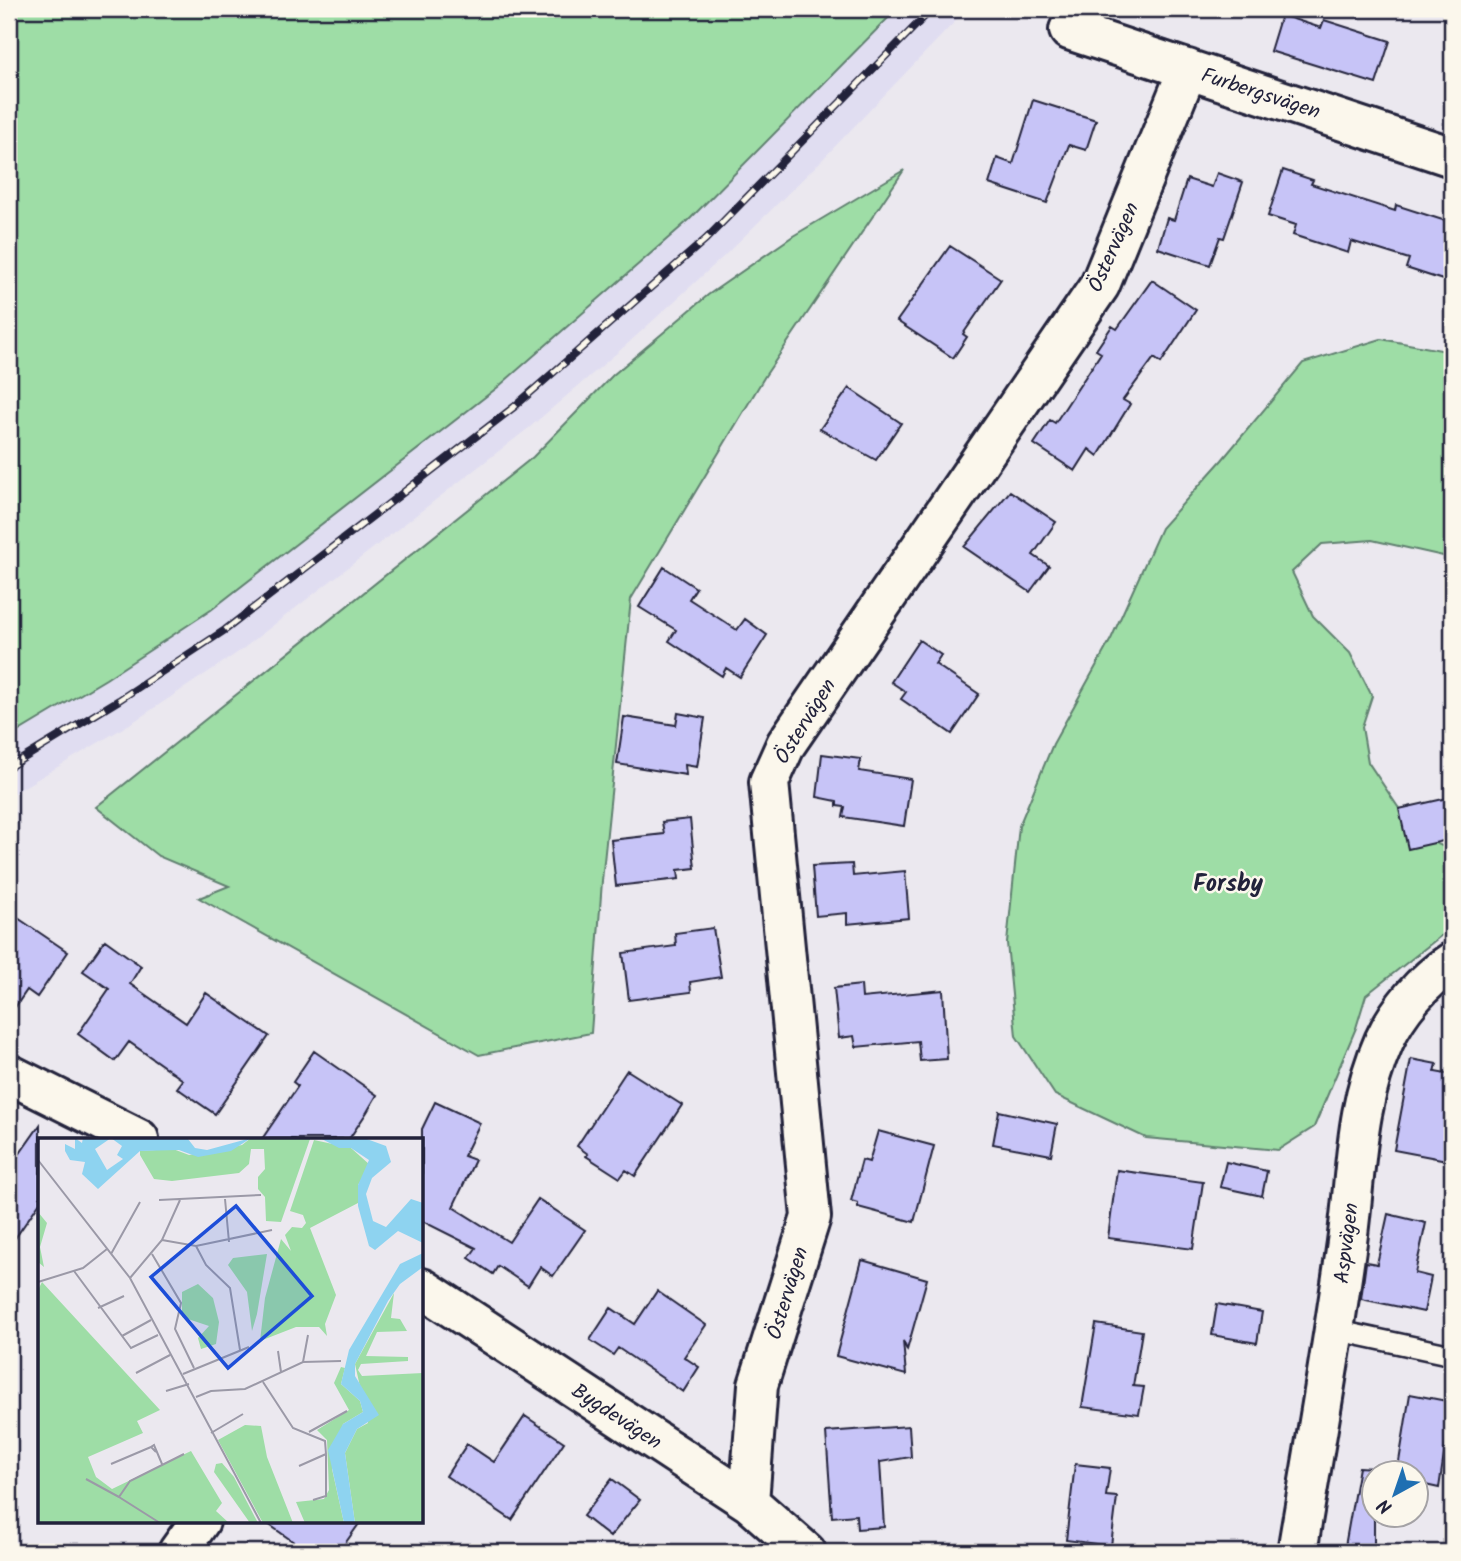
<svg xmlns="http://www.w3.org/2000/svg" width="1461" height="1561" font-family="Kalam,sans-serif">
  <rect width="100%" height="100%" fill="#ebe8ef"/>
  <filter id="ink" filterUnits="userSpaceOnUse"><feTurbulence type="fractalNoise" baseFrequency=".0143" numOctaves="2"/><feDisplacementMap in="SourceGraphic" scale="14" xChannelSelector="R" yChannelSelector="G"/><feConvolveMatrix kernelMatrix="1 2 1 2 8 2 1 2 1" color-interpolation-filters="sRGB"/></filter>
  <g filter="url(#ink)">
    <path fill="#e0ddf1" d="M897 9H967L819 163 723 257 625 346 530 427 240 651 133 722 9 796V737L106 679 211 610 498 387 689 220Z"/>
    <path fill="#9edda6" stroke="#608070" stroke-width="2" d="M9 9H897L689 220 498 387 211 610 106 679 9 737Z
      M904 170 765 376 631 599 602 881 591 1033 479 1055 199 898 229 886 158 856 96 807 533 457 613 375 708 295 793 236Z
      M1381 339 1452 352V558L1372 540 1322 544 1292 572 1313 616 1350 653 1372 696 1362 727 1368 762 1398 807 1425 839 1452 850V927L1366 995 1356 1028 1314 1127 1278 1150 1146 1138 1055 1095 1016 1036 1007 943 1019 826 1053 744 1111 639 1161 528 1222 460 1303 363Z"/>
    <path fill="#c7c4f7" stroke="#22223b" stroke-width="2" d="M1281 15 1321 28 1324 20 1390 41 1376 84 1270 51Z
      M1033 100 1096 120 1086 150 1069 145 1047 203 989 184 997 158 1013 164Z
      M1283 170 1313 180 1311 184 1395 211 1396 205 1452 223V283L1406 268 1409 259 1351 241 1348 253 1293 235 1296 225 1268 216Z
      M1217 173 1243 182 1224 238 1220 237 1210 265 1158 248 1167 218 1174 220 1187 179 1212 187Z
      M950 246 1001 279 963 334 967 337 953 358 897 321Z
      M1152 280 1196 310 1161 363 1154 358 1123 400 1130 404 1098 456 1089 449 1075 471 1034 444 1050 420 1055 423 1101 353 1096 350 1112 326 1117 329Z
      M849 388 901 423 876 460 820 429Z
      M1010 491 1056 522 1033 555 1049 566 1030 592 964 547Z
      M664 567 696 588 689 599 737 630 745 619 767 635 740 677 726 668 722 676 669 641 676 630 639 607Z
      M919 640 941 655 935 664 979 694 952 734 901 699 906 692 891 682Z
      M678 713 705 718 697 767 685 765 686 775 617 764 624 717 676 725Z
      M822 754 861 759 859 771 911 779 904 826 843 817 845 807 837 806V801L817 797Z
      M1452 797V839L1408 849 1399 809Z
      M690 819 695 868 678 870 679 879 616 886 611 840 664 834 662 822Z
      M852 864 853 876 905 871 909 918 847 924V913L816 916 812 866Z
      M9 912 68 952 37 997 27 990 9 1016Z
      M713 928 721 977 690 982 691 992 629 1000 623 953 676 946 675 933Z
      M105 940 141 966 130 984 186 1023 206 993 269 1036 215 1114 177 1088 183 1080 129 1042 115 1061 78 1034 109 989 83 971Z
      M861 985 862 998 943 990 947 1059 920 1061 918 1041 856 1047 854 1036 839 1038 834 988Z
      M314 1051 377 1095 367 1112 349 1139H262L298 1086 293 1082Z
      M1411 1059 1437 1064 1435 1072 1452 1075V1161L1394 1150Z
      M627 1070 682 1105 635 1176 626 1170 620 1178 586 1156 588 1154 577 1146Z
      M435 1102 480 1123 464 1156 475 1160 453 1207 509 1242 538 1199 585 1230 553 1276 540 1267 528 1286 498 1266 493 1274 469 1258 476 1248 422 1221V1129Z
      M999 1111 1057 1124 1051 1155 993 1144Z
      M40 1125V1202L9 1247V1169Z
      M878 1131 934 1146 914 1222 858 1207V1203L851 1201 862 1160 869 1162Z
      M1226 1162 1267 1171 1262 1196 1220 1187Z
      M1117 1170 1203 1182 1193 1249 1108 1238Z
      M1388 1214 1426 1223 1415 1273 1431 1277 1424 1312 1361 1299 1366 1262 1377 1264Z
      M862 1260 927 1279 907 1350 903 1341 906 1375 836 1356Z
      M657 1291 706 1325 684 1357 699 1367 683 1392 618 1348 613 1355 590 1340 611 1308 635 1324Z
      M1217 1304 1262 1312 1257 1343 1212 1335Z
      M1096 1324 1142 1331 1133 1386 1144 1387 1139 1414 1082 1407Z
      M1410 1394 1452 1402 1439 1488 1416 1483V1474H1397Z
      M525 1416 564 1442 512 1520 446 1476 467 1444 494 1462Z
      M909 1426 911 1457 880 1462 884 1527 857 1529 856 1515 832 1517 826 1432Z
      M1075 1464 1110 1468 1106 1496 1117 1497 1111 1546 1066 1540Z
      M1359 1467 1374 1468V1552H1344Z
      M612 1479 640 1500 610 1537 583 1516Z
      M264 1521H361L339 1552H308Z"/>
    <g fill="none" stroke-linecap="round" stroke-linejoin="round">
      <defs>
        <path id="lane" d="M1335 1330 1452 1355"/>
        <path id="street" d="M1069 30 1452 157
          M9 1074 139 1139
          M422 1288 749 1502 806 1552
          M749 1502 758 1385 811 1217 769 782 786 744 1100 285 1188 69
          M178 1552 200 1521
          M1297 1552C1314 1451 1332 1350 1346 1249 1357 1176 1353 1111 1384 1041 1398 1010 1423 981 1452 962"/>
      </defs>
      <use href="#lane" stroke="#22223b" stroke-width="24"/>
      <use href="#street" stroke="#22223b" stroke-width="44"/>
      <use href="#lane" stroke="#fbf7ec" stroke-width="19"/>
      <use href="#street" stroke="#fbf7ec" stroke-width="38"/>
      <defs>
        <path id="rail" d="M9 767 119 700 225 630 514 407 706 239 932 9"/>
      </defs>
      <use href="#rail" stroke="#22223b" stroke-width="8"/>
      <use href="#rail" stroke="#fbf7ec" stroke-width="5" stroke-dasharray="16" stroke-linecap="butt"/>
    </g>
  </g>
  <g text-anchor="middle" stroke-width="5" stroke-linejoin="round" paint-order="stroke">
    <g font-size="21" fill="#22223b" stroke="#fbf7ec">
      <text transform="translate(1261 93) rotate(18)" y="7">Furbergsvägen</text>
      <text transform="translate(1113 247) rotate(-66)" y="7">Östervägen</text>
      <text transform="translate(805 721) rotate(-58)" y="7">Östervägen</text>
      <text transform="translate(1346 1243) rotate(-83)" y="7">Aspvägen</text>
      <text transform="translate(787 1293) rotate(-73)" y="7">Östervägen</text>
      <text transform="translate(617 1416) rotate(33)" y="7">Bygdevägen</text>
    </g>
    <g font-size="24" font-weight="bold" fill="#22223b" stroke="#fbf7ec">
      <text x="1228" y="891">Forsby</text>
    </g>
  </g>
  <g transform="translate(38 1138)">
    <rect width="385" height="385" fill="#ebe8ef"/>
    <path d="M213 0 272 1 243 84 228 83 227 59 220 51V39L227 31 226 11H213L211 26 201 35 134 43 116 41 102 17V13L135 11 151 17 204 7ZM276 2 313 10 332 27 320 47V65L272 90 298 157 287 186 289 198 281 189H258L222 203 227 160 243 101 253 113 247 97 254 89 264 90 268 85 265 77 252 73ZM0 74 9 85 2 109 6 129 0 124ZM229 116 219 176 214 193 209 154 190 127 195 120ZM4 144 122 272 99 283 105 295 50 319 58 339 74 351 153 313 184 365 178 373 191 385H0V152ZM160 146 175 160 181 184 178 206 163 211 160 200 171 188 144 179V154ZM356 155 353 180 362 181 369 193 339 194 328 218 370 219V223L323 226 320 232 324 238 385 235V385H317L307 315 319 291 330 285 317 226ZM303 229 307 230 303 246 322 263 325 274 305 286 294 331 306 385H267L258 364 286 361 291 352 289 302 279 292 311 272 296 245ZM207 287 223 288 229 319 255 385H225L180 302ZM184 325 196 339 220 385H212L176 334 178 326Z" fill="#9edda6"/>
    <path d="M37 0 44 5 45 0 150 1 157 10 169 12 213 0 193 13 160 19 141 12 102 13 60 51 44 36 47 24 32 22 27 13V6L37 11ZM73 0 84 8 79 17 85 21 69 32 57 11ZM282 0H326L348 8 353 24 334 40 328 56 335 83 348 89 373 61 385 65V105L360 93 337 112 331 108 320 68V47L331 22 313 10H301ZM385 115V129L362 146 350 163 317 226V238L341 277 319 291 307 315 317 385H306L290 312 305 286 325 274 322 263 303 246 311 212 362 126Z" fill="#8ed3f0" fill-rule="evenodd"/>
    <path fill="none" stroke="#9b99a7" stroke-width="2" d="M0 22 92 140 223 385M187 61 191 104M121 62 223 57M124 102 158 108 234 92M158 108 168 127 192 150 202 212M73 116 102 64M114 116 143 165 137 191 156 230M36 133 93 210 120 197M92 140 124 102 142 62M0 144 45 130 69 111M60 170 86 158M84 198 113 182M240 213 243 234M265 224 270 197M98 235 132 217M145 236 211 209M225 244 255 290 287 303 288 316 261 328M128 253 151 246M158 259 173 253 207 251 265 224 303 223M271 294 309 273M173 295 205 276M118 314 113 309 116 307 124 326M73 326 113 309M48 341 81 359M275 362 288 358V316M122 385 81 359 92 343 146 316"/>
    <path fill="#1d4ed8" fill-opacity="0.15" stroke="#1d4ed8" stroke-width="3.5" d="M198 68 274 158 190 230 113 139Z"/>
    <rect width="385" height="385" fill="none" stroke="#22223b" stroke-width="3.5"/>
  </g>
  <rect width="1461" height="1561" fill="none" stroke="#fbf7ec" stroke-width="35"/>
  <rect x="18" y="18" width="1426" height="1526" fill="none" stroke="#22223b" stroke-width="2.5" filter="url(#ink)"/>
  <g transform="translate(1395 1494) rotate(220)"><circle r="33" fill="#fbf7ec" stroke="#a4a2a5" stroke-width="2"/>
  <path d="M0-5L12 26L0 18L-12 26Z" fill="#1f6fb2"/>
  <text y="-10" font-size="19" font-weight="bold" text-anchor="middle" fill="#22223b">N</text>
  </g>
</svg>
